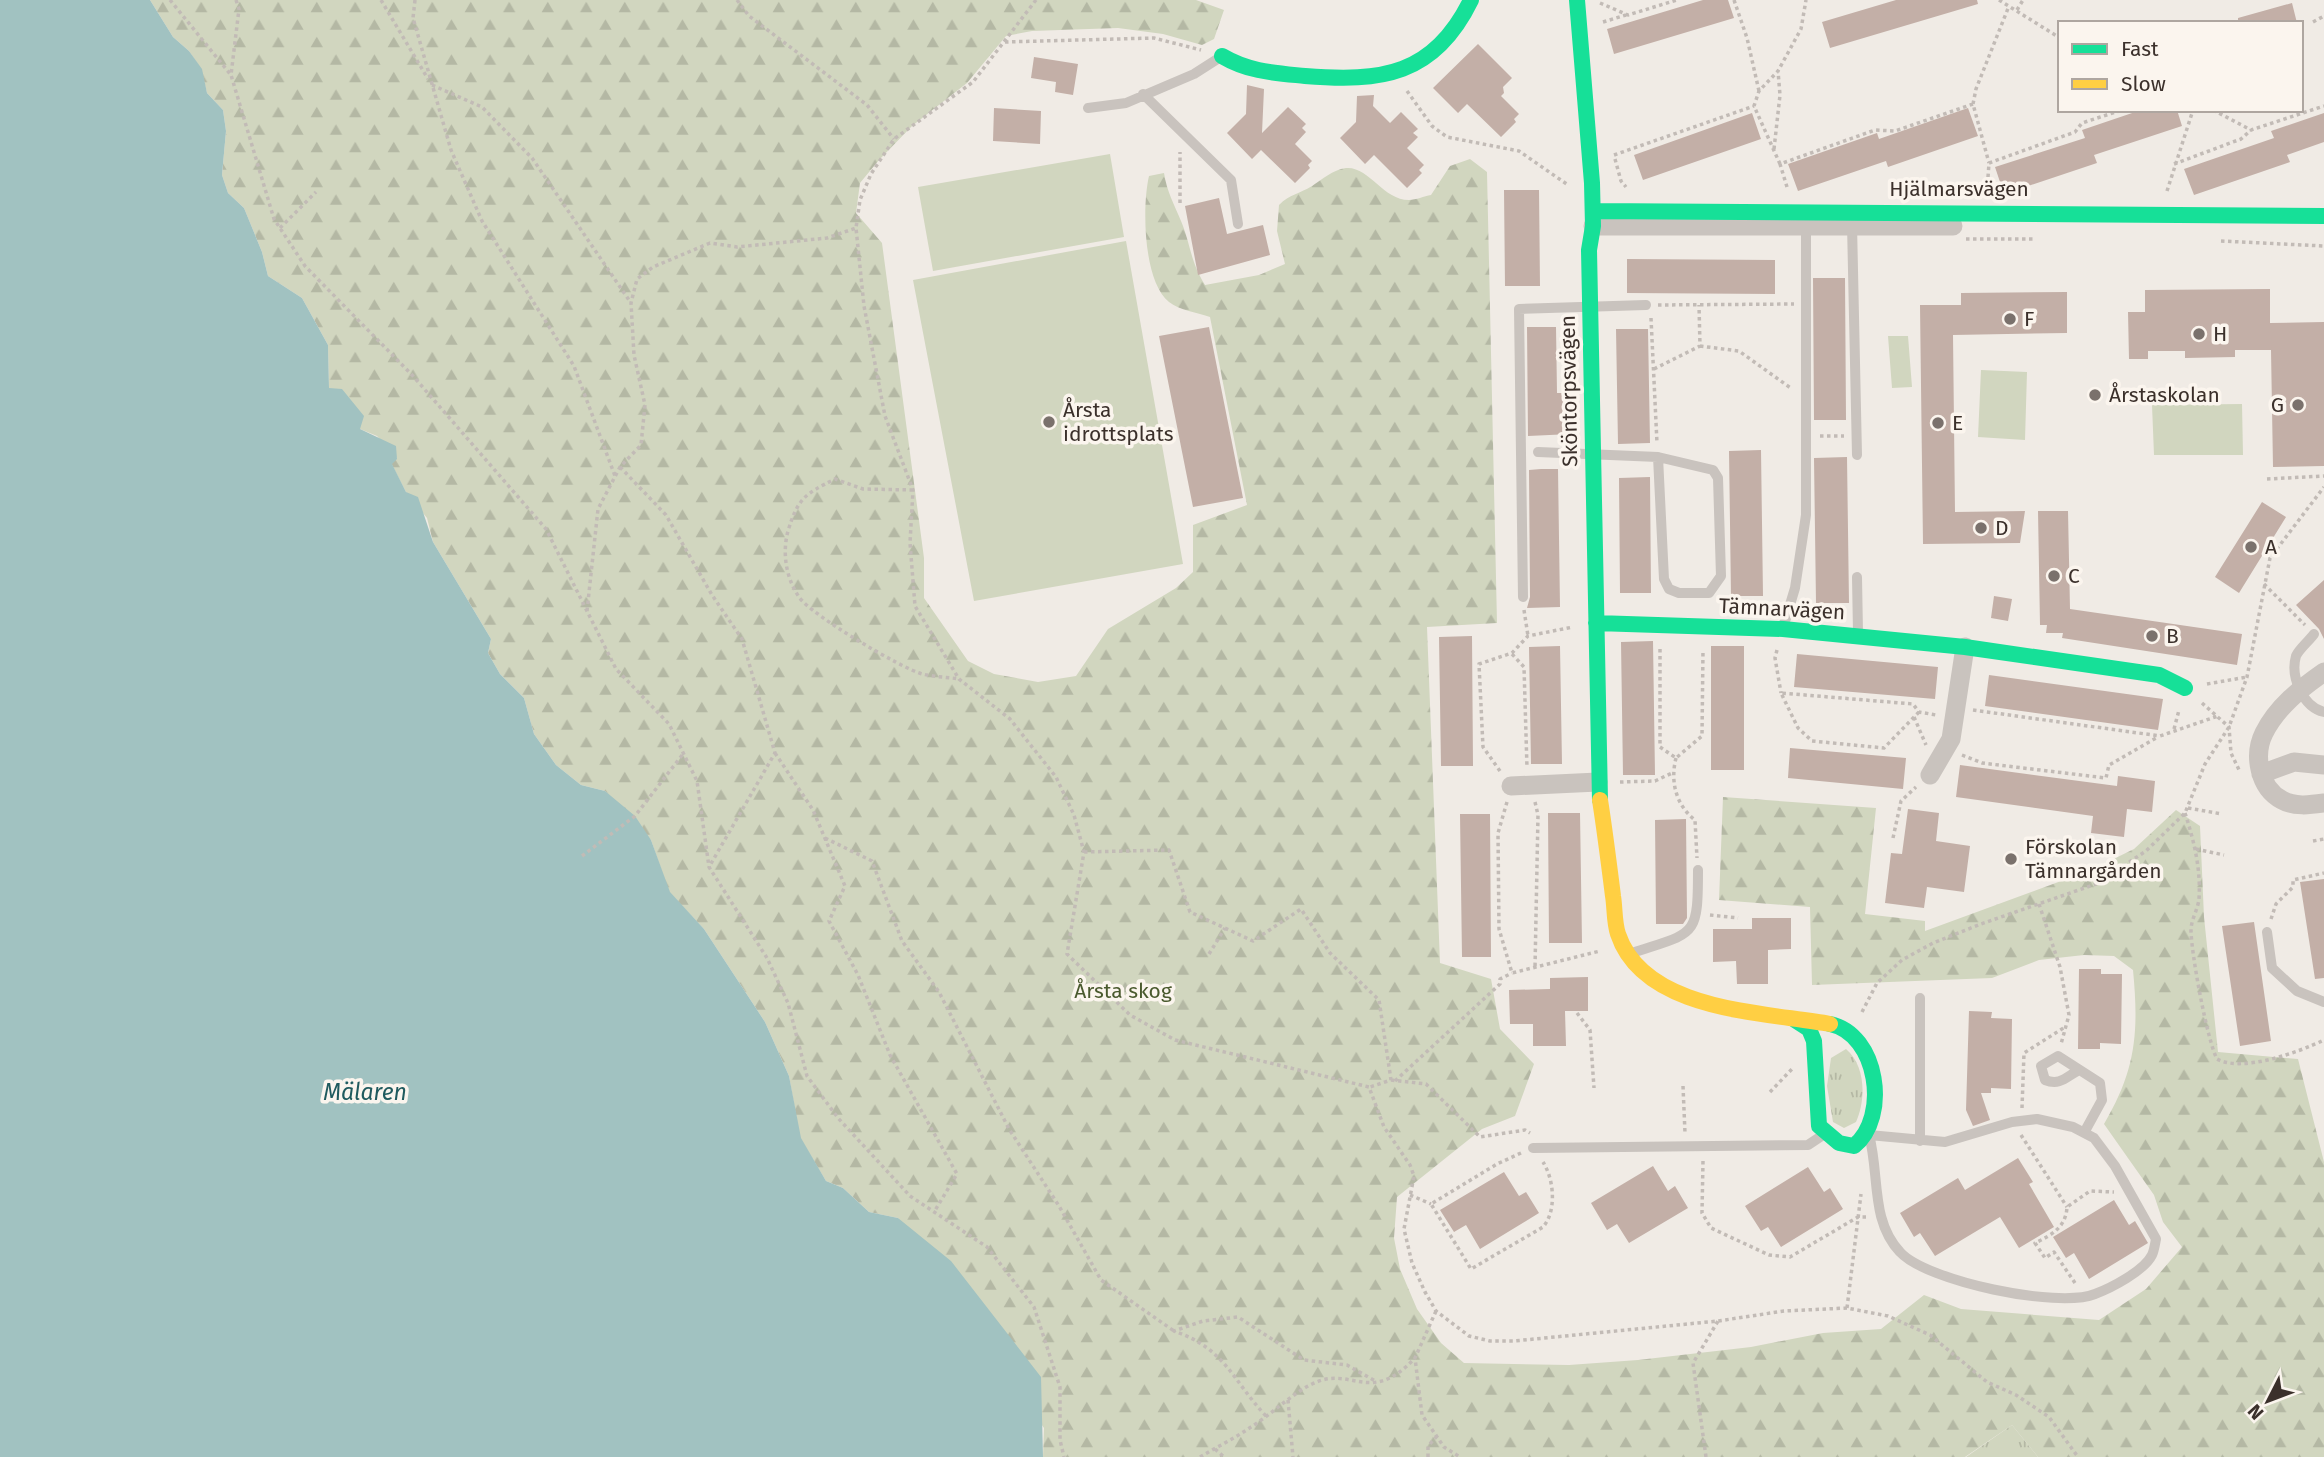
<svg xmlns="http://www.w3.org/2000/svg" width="2324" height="1457" font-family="'Fira Sans',sans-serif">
  <defs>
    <pattern id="grass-tufts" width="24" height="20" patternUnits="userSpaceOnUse" patternTransform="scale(1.75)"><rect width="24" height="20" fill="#d1d6bf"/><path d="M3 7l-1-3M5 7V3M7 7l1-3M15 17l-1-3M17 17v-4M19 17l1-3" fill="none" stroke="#b4b8a4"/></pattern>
    <pattern id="forest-firs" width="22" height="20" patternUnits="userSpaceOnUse" patternTransform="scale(1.75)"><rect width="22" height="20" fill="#d1d6bf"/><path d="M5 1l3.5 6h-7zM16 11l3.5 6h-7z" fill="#b4b8a4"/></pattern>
  </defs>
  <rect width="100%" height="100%" fill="#f0ebe5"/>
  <path fill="url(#grass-tufts)" d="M1846 1049C1866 1066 1866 1100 1856 1122L1844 1128 1833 1122 1827 1086 1831 1058Z
    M2012 1425 2038 1457H1966Z"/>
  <path fill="url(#forest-firs)" d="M150 0H1196L1224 10 1214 39 1202 45 1163 34 1118 28 1032 31 1006 36 967 83 912 126 879 160 860 183 856 213 882 243 924 558V598L968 661 994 674 1038 682 1076 676 1108 629 1176 588 1193 572V525L1247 505 1210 317C1198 313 1179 310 1169 302 1143 281 1142 206 1149 176L1164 173C1167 192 1174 204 1181 221 1191 245 1190 261 1205 285L1259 275 1285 264 1277 231 1279 205C1290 194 1299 194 1312 186 1323 179 1332 170 1346 168 1369 166 1383 200 1409 200 1416 200 1424 196 1431 195L1450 166 1470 159 1487 172 1497 623 1427 627 1440 963 1491 979 1500 1029 1534 1064 1515 1116 1482 1129 1397 1197 1394 1238 1400 1269 1417 1309 1441 1343 1464 1363 1569 1365 1638 1360 1751 1347 1823 1333 1881 1329 1924 1295 1961 1309 2099 1320 2146 1289 2182 1247 2163 1222 2154 1195 2104 1124C2136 1070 2139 1032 2133 970L2114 956 2084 955 2039 960 1992 978 1812 985 1810 907 1719 900 1723 797 1876 808 1865 914 1925 921V931L2091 870 2134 849 2176 810 2200 826 2204 917 2218 1052 2298 1059 2324 1162V1457H2038L2012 1425 1965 1457H1043L1044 1428 898 1218 869 1212 843 1188 826 1181 800 1138 789 1076 765 1022 704 929 669 892 651 840 605 791 581 785 556 765 534 734 524 698 500 674 488 653 491 639 433 542 427 518 406 492 391 463 397 458 377 436 360 429 329 388 328 345 302 298 268 276 262 252 244 208 228 193 222 175 226 131 223 110 207 93 201 69 189 51 173 37Z"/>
  <path fill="#d1d6bf" d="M1110 154 1124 237 933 271 918 187Z
    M1126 241 1183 564 974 601 913 280Z
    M1888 336H1908L1912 387 1892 388Z
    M1981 370 2027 372 2025 440 1978 437Z
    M2242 404 2243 455H2154L2152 405Z"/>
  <path fill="#a1c2c1" d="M0 0H150L173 37 189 51 202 69 207 93 223 110 226 131 222 175 228 193 244 208 262 252 268 276 302 298 328 345 329 388 342 389 364 416 360 429 396 446 397 459 392 464 406 492 418 497 433 542 491 639 488 653 500 674 524 698 534 734 556 765 581 785 605 791 635 816 651 840 670 892 704 929 765 1022 789 1076 801 1138 826 1181 843 1188 869 1212 898 1218 951 1261 1041 1377 1043 1457H0Z"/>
  <path fill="#c3afa7" d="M1703 0H1728L1734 18 1614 54 1607 29Z
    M1896 0H1977L1978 4 1830 48 1822 22Z
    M2292 3 2297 23H2238V18Z
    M1478 44 1512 78 1503 87 1504 93 1501 96 1519 114 1514 119 1516 122 1501 137 1467 104 1458 113 1433 88Z
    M1034 57 1078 64 1073 95 1055 92 1056 82 1031 78Z
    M1247 85 1264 89 1262 133 1288 107 1306 124 1302 128 1306 132 1295 144 1312 161 1308 165 1310 168 1295 183 1261 150 1252 159 1227 133 1246 114Z
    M1374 95 1373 106 1390 123 1401 112 1418 129 1413 133 1418 137 1407 148 1424 165 1419 170 1422 173 1407 188 1374 155 1365 164 1340 138 1356 122 1357 96Z
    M994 108 1041 111 1040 144 993 141Z
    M1968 108 1978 136 1888 167 1886 161 1798 191 1788 164 1877 133 1879 139Z
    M2141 110H2177L2182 126 2094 155 2097 163 2004 194 1995 167 2085 138 2082 130Z
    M1752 113 1761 139 1643 180 1634 155Z
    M2324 113V142L2287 155 2290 162 2194 195 2184 169 2274 138 2271 131Z
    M1504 190H1539L1540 286H1505Z
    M1219 198 1227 234 1263 225 1270 255 1198 275 1185 206Z
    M1627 259 1775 260V294L1627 293Z
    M1813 278H1845L1846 420H1814Z
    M2270 289V323L2324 322V466L2273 467 2271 350H2235V357L2185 358V351H2148V359H2129L2128 312H2145V290Z
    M2067 292V333L1953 335 1955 512 2025 511 2020 543 1923 544 1920 305H1961V293Z
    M1209 327 1243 498 1193 507 1159 336Z
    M1527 327H1556L1557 393H1571V434L1528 436Z
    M1616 329H1648L1650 443 1618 444Z
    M1761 450 1763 596H1731L1729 451Z
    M1847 457 1849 603H1816L1814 458Z
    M1541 469H1558L1560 607 1527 608 1530 597 1529 470Z
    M1650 477 1651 593H1620L1619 478Z
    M2262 502 2286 517 2239 593 2215 577Z
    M2038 511H2068L2070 609 2242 634 2237 665 2062 638 2063 633H2046L2047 625H2040Z
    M2324 580V639L2319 629 2296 605Z
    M1994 596 2012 599 2008 621 1991 618Z
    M1472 636 1473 766H1441L1439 637Z
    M1653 641 1655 775H1623L1621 642Z
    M1560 646 1562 764H1531L1529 647Z
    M1711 646H1744V770H1711Z
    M1797 654 1938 667 1935 699 1794 687Z
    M1989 675 2163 699 2158 730 1985 706Z
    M1790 748 1906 758 1903 789 1788 778Z
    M1960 765 2117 786 2118 776 2155 781 2152 812 2127 809 2124 837 2091 833 2093 816 1956 797Z
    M1908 809 1939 813 1936 841 1970 846 1964 892 1927 887 1924 908 1885 903 1891 853 1902 854Z
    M1548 813H1580L1582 943H1549Z
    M1460 814H1490L1491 957H1462Z
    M1686 819 1687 918 1683 924H1656L1655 820Z
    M2324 879V978L2315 979 2300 882Z
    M1752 918H1791V949L1768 950V984H1737L1736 961 1713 962V929H1752Z
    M2254 922 2271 1041 2240 1046 2222 926Z
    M2079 969H2101V974H2122L2121 1044 2100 1043V1049H2078Z
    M1588 977V1011H1565L1566 1046H1533V1024H1510L1509 990 1550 989V978Z
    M1969 1011 1992 1012 1991 1018 2012 1019 2011 1089 1991 1088V1093H1981L1990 1120 1973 1126 1966 1110Z
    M2018 1158 2033 1182 2029 1184 2054 1227 2019 1248 2000 1217 1935 1256 1920 1233 1914 1237 1900 1213 1958 1178 1965 1190Z
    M1653 1166 1668 1191 1675 1186 1688 1208 1629 1243 1617 1224 1607 1230 1591 1203Z
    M1808 1167 1824 1192 1830 1188 1843 1209 1781 1247 1768 1227 1761 1231 1745 1206Z
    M1504 1172 1519 1196 1526 1192 1539 1213 1480 1249 1466 1225 1454 1232 1440 1210Z
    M2114 1200 2129 1225 2135 1221 2148 1243 2089 1279 2074 1253 2066 1258 2053 1237Z"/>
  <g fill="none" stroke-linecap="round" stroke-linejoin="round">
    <path stroke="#c2bbb6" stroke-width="3.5" stroke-dasharray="3.5 3.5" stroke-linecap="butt" d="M170 0 231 75
      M236 0 239 9 231 75 274 219 305 266 413 376 546 529 616 669 669 724 697 781 709 867 767 958 788 1003 807 1076 838 1118 910 1196 987 1247 1034 1307 1060 1387V1440L1064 1457
      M381 0 428 79
      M415 0 413 18 451 150 482 221 574 366 615 476
      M737 0 749 16 867 105 894 139
      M1036 0 973 82 894 139 871 174 860 200 856 228 864 306 885 416 913 490 910 543 915 606 959 679 1010 719 1056 777 1074 815 1084 852 1067 954 1130 1015 1175 1040 1369 1087 1384 1127 1410 1165 1414 1176 1404 1229 1412 1263 1425 1292 1436 1311 1469 1336 1490 1341H1514L1718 1321 1784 1311 1847 1308 1888 1316 1930 1335 1987 1382 2016 1395 2049 1417 2078 1457
      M1734 0 1747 38 1759 91
      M1999 0 2060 38
      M1600 3 1628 15 1677 0
      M2017 10 2023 0
      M1603 22 1626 15
      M2313 22 2324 16
      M1005 42 1154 38 1201 50
      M432 85 482 107 532 158 631 303
      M1407 91 1432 126 1447 137 1519 151 1568 185
      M1973 104 1976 89 2009 6
      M2213 110 2251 130 2324 106
      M1774 149 1780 95 1778 71
      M1614 155 1754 106
      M1615 159 1621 181 1626 187
      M1780 164 1754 106 1759 91 1778 71 1801 29 1806 0
      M2174 164 2241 139 2251 130
      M1787 187 1780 164 1875 130 1895 131 1973 104 1989 163
      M1987 191 1989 163 2075 132 2082 123 2122 110
      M2167 191 2193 110
      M1180 203V152
      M280 228 316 192
      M1966 239H2035
      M2221 241 2324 246
      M1658 305 1794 304
      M1651 318 1657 443
      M1700 346 1739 351 1792 389
      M1654 369 1700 346 1699 305
      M1820 436H1844
      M620 467 666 515 712 595 742 639 775 753 709 867
      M2267 479 2324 476
      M913 490 863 489 835 479C805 494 798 498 788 531 782 553 786 578 799 597 811 615 901 668 922 674 934 677 947 677 959 679
      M2264 584 2305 625
      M1524 610 1528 636
      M587 611 598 509 620 467 641 445 645 405 634 355 631 303 637 279 653 267 710 243 737 247 827 238 856 228
      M1660 649V747L1676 758 1702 736 1703 650
      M1777 650 1775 658 1781 693
      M1512 654 1524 667 1527 768
      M2207 684 2247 677
      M2202 703 2229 727 2231 753 2240 772
      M1973 710 2160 736 2218 716
      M1919 712 1884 748 1812 741 1798 728 1781 693 1913 704 1919 712 1936 715
      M1914 717 1926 745
      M2174 729 2179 710
      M775 753 813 810 845 886 829 921 858 975 890 1055 957 1174 934 1212
      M1962 755 1982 763 2106 778 2109 765 2158 737
      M1676 758C1670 782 1676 805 1695 820L1697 858
      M1500 771 1483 747 1479 664 1512 653 1528 636 1573 627
      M1620 782 1655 781 1672 773
      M1507 802 1498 833 1499 929 1512 973 1600 951
      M1535 802 1538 815 1535 968
      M2188 808 2222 814
      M2185 813C2194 841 2201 869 2199 899 2198 909 2191 920 2191 930 2191 952 2207 1040 2217 1059 2242 1073 2299 1052 2324 1040
      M825 838 872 861 902 941 939 992 1009 1129 1059 1206 1101 1280 1174 1331
      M1893 838 1901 801 1916 787
      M2313 841 2324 839
      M2196 849 2224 855
      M1084 852 1169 850 1190 912 1253 941 1301 909 1330 953 1379 1000 1391 1080 1370 1087
      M582 856 635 816 683 754
      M2039 904 2060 967 2069 1015 2061 1044
      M1710 915 1738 918
      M2271 919 2276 904 2293 887V880L2324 873
      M1209 954 1225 928
      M1862 1012 1877 983 1902 960 1933 943 1981 924 2096 884 2146 851 2185 813 2205 764 2229 727 2247 677 2270 558 2324 487
      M1577 1013 1590 1030 1594 1088
      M1391 1080 1426 1084 1480 1137 1525 1130 1530 1133
      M1395 1081 1500 984V979L1512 973
      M1683 1086 1685 1133
      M1770 1092 1792 1069
      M2022 1108 2024 1053 2065 1027
      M2021 1135 2067 1207
      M1521 1153 1497 1164 1431 1204 1471 1269 1543 1227C1557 1211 1554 1179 1543 1162
      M1703 1161 1702 1213 1711 1228 1769 1255 1790 1257 1858 1217H1866
      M1410 1195 1431 1204
      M2075 1283 2054 1252 2045 1258 2035 1243C2052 1235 2066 1227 2067 1207L2090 1191 2114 1192
      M1847 1308 1861 1194
      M1436 1311 1415 1358 1422 1415 1444 1447 1460 1457
      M1288 1400 1293 1457
      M1266 1416C1232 1380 1226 1349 1174 1331L1203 1321 1238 1317 1304 1360 1347 1365 1377 1382
      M1215 1449 1224 1457
      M1200 1457C1217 1447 1235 1438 1251 1427 1272 1414 1290 1395 1312 1384 1352 1364 1369 1407 1415 1358
      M1428 1457V1446L1437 1436
      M1706 1457 1693 1363 1718 1321"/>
    <path stroke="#c9c3be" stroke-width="10" d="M1143 94 1231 180 1238 224
      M1088 108 1126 103 1194 74 1219 58
      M1852 224 1857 455
      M1538 452 1658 457 1713 470 1718 478 1721 576 1709 593H1679L1669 589 1664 579 1658 457
      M1857 577 1858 633
      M1523 597 1519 309 1646 305
      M1783 628 1795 588 1806 515V225
      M2314 634C2309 641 2299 649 2296 656 2290 677 2303 707 2324 712
      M2267 932 2272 968 2297 991 2324 1002
      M1632 953C1695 932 1698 939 1698 870
      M2079 1070C2066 1077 2060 1086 2045 1080L2041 1066 2058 1056 2100 1083 2102 1100 2085 1131
      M2037 1119 2073 1127 2094 1138 2115 1166 2156 1239C2155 1244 2154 1251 2152 1255 2144 1271 2111 1288 2095 1294 2058 1309 1926 1281 1900 1252 1870 1220 1880 1175 1869 1135L1945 1142 2012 1122Z
      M1920 1141V998
      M1533 1148 1808 1145 1823 1135"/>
    <path stroke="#c9c3be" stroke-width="19" d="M1593 226H1953
      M2324 672C2301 688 2277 707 2264 733 2253 755 2259 788 2282 800 2294 807 2310 805 2324 803
      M2261 774 2294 762 2324 765
      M1930 775 1951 739 1965 647
      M1511 786 1598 782"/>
    <path stroke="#16e098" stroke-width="16" d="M1577 0 1592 183 1593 226 1589 250 1600 800
      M1222 56C1249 72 1275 73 1305 76 1381 82 1434 76 1471 0
      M1593 211 2324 216
      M1596 623 1783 629 1965 647 2159 675 2185 688
      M1795 1020 1809 1029 1814 1041 1819 1126 1839 1143 1854 1146C1890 1117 1878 1034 1830 1024"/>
    <path stroke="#ffcf43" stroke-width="16" d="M1600 800C1605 832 1609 864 1613 896 1615 908 1614 922 1618 934 1644 1012 1765 1012 1830 1024"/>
  </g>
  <g fill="#7a716c" stroke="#fbf5ee" stroke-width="2.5">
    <circle cx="2010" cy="319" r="7"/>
    <circle cx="2199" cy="334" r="7"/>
    <circle cx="2095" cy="395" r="7"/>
    <circle cx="2298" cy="405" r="7"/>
    <circle cx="1049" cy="422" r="7"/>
    <circle cx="1938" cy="423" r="7"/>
    <circle cx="1981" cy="528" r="7"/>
    <circle cx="2251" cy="547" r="7"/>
    <circle cx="2054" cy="576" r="7"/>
    <circle cx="2152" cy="636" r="7"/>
    <circle cx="2011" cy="859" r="7"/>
  </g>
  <g text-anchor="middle" stroke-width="7" stroke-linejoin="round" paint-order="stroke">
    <g font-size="21" fill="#3b302b" stroke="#fbf5ee">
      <text x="1959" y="196">Hjälmarsvägen</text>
      <text transform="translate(1569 391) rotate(-91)" y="7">Sköntorpsvägen</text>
      <text transform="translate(1782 609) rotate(3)" y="7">Tämnarvägen</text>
    </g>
    <g font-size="21" fill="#3b302b" stroke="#fbf5ee" text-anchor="start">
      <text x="2024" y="326">F</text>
      <text x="2213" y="341">H</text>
      <text x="2109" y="402">Årstaskolan</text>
      <text x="2284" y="412" text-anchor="end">G</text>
      <text x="1063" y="417">Årsta<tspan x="1063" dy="24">idrottsplats</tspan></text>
      <text x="1952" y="430">E</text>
      <text x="1995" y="535">D</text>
      <text x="2265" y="554">A</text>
      <text x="2068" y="583">C</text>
      <text x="2166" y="643">B</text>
      <text x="2025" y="854">Förskolan<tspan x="2025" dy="24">Tämnargården</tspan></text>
    </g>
    <g font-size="21" fill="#4a5a2e" stroke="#fbf5ee">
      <text x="1123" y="998">Årsta skog</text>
    </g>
    <g font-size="23" font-style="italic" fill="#1f5a5e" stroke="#fbf5ee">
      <text x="365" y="1100">Mälaren</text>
    </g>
  </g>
  <rect x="2058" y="21" width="245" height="91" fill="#fbf5ee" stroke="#aea6a0" stroke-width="2"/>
  <rect x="2072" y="44" width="35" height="10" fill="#16e098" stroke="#aea6a0" stroke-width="2"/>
  <text x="2121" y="56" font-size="21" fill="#3b302b">Fast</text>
  <rect x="2072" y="79" width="35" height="10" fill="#ffcf43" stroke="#aea6a0" stroke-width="2"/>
  <text x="2121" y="91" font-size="21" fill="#3b302b">Slow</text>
  <g transform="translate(2268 1401) rotate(228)" stroke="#fbf5ee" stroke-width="5" paint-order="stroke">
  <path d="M0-5L12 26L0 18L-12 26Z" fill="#3b302b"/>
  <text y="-10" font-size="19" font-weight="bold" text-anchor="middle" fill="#3b302b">N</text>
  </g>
</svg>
